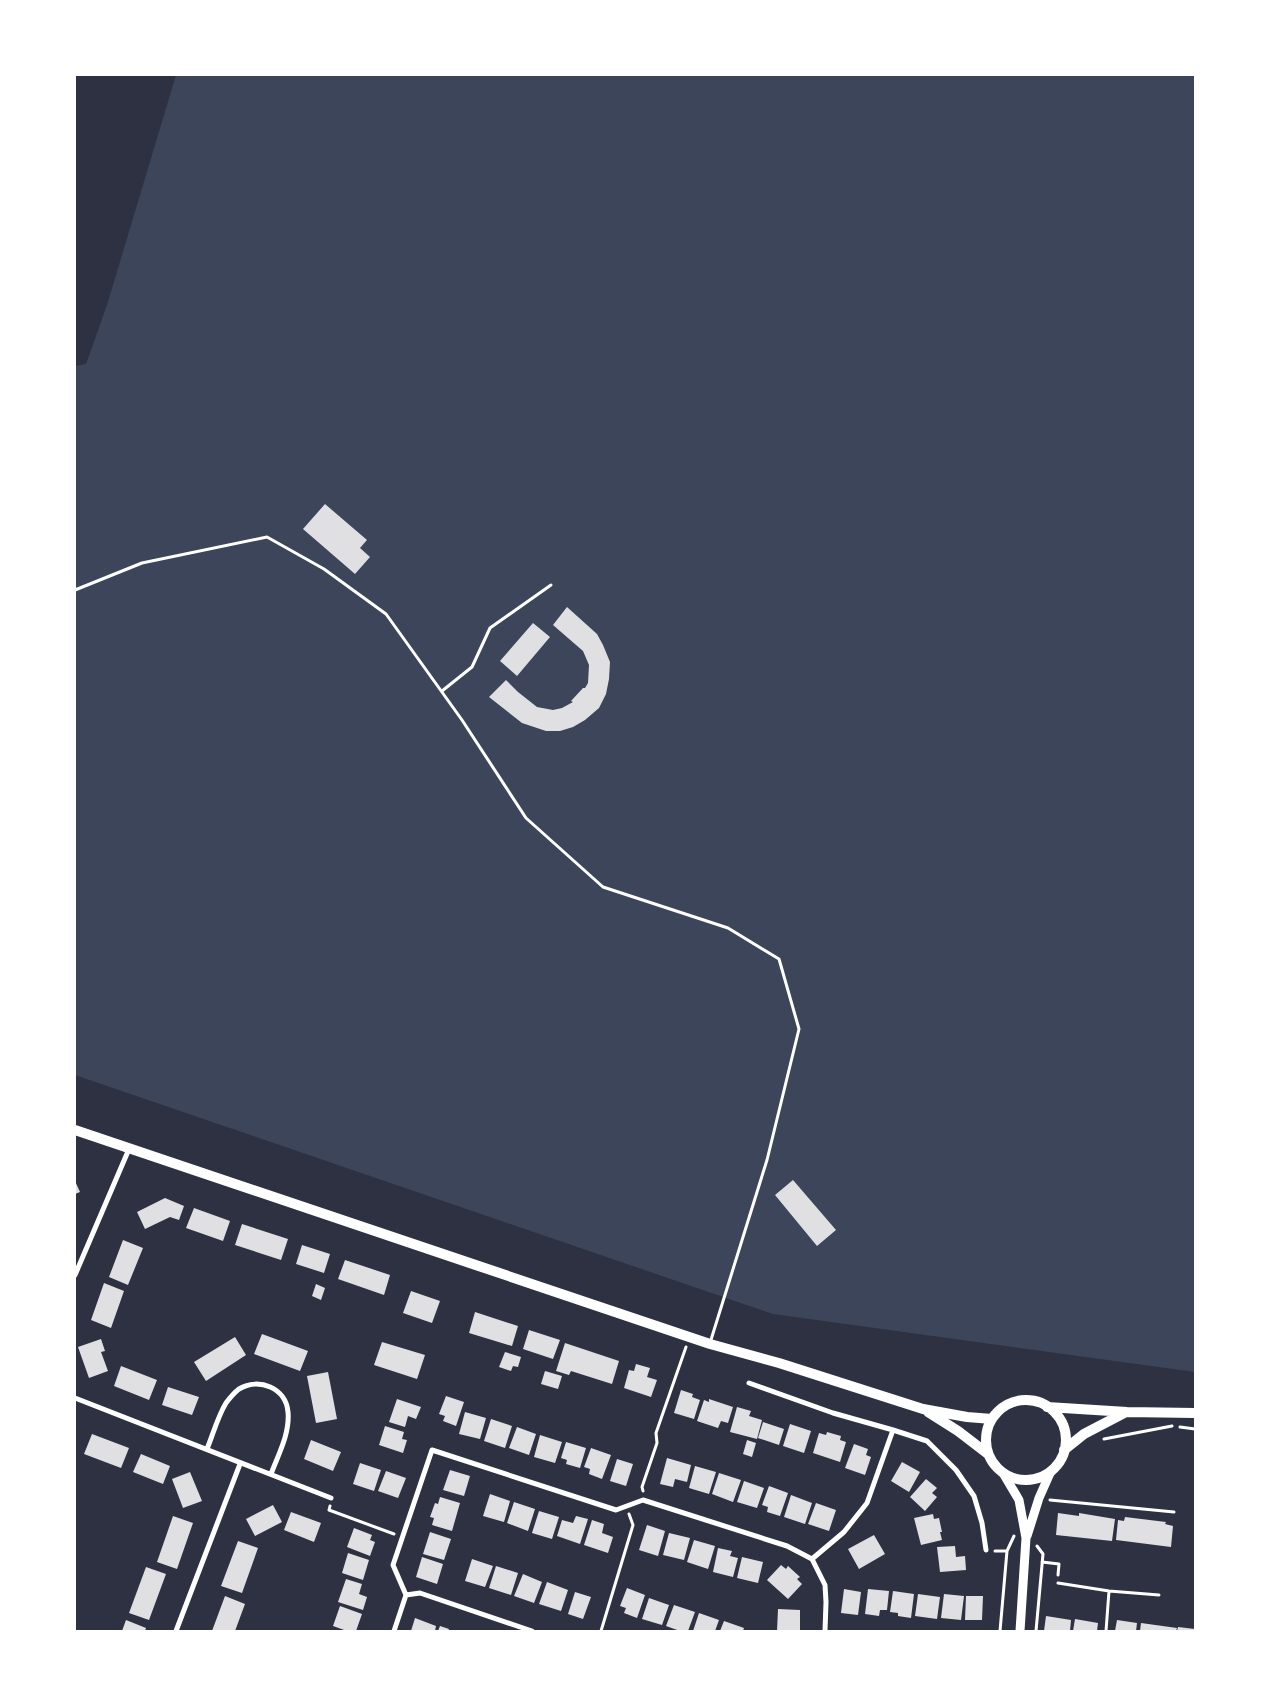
<svg xmlns="http://www.w3.org/2000/svg" width="1270" height="1706" font-family="'Golos Text',sans-serif">
  <rect width="100%" height="100%" fill="#2d3142"/>
  <path fill="#3c4559" d="M176 75H1195V1372L773 1314 75 1075V366L86 364 107 305Z"/>
  <path fill="#e0e0e3" d="M325 504 367 540 360 548 370 557 355 574 303 529Z
    M567 607 597 634 603 645 610 662 609 679 606 694 599 708 585 720 573 727 560 731H546L522 723 489 697 506 680 518 692 537 707 553 710 562 708 573 702 571 701 583 688H585L588 683 589 665 583 651 553 625Z
    M533 623 550 637 517 676 500 661Z
    M793 1180 836 1230 817 1246 775 1195Z
    M75 1181 80 1192 75 1194Z
    M165 1198 184 1206 179 1220 170 1217 145 1229 137 1212Z
    M194 1208 230 1221 223 1241 186 1228Z
    M242 1224 288 1239 281 1260 235 1245Z
    M123 1240 143 1248 128 1285 109 1277Z
    M302 1245 330 1254 324 1273 296 1264Z
    M345 1260 390 1275 384 1295 338 1279Z
    M104 1283 124 1291 111 1328 91 1320Z
    M316 1284 325 1288 321 1300 312 1296Z
    M411 1291 440 1301 432 1323 403 1313Z
    M475 1312 518 1326 512 1346 469 1333Z
    M529 1330 560 1340 553 1359 523 1349Z
    M262 1334 308 1351 300 1371 254 1354Z
    M235 1337 246 1355 206 1381 194 1362Z
    M101 1339 105 1351 101 1352 108 1371 89 1378 78 1347Z
    M382 1342 425 1355 417 1379 374 1365Z
    M565 1343 619 1361 612 1384 571 1371 569 1375 556 1371Z
    M505 1352 521 1357 518 1367 513 1366 511 1371 499 1367Z
    M636 1364 650 1368 647 1377 657 1380 651 1397 624 1388 629 1370 634 1371Z
    M121 1366 157 1380 149 1400 114 1386Z
    M545 1371 562 1376 558 1389 541 1384Z
    M328 1372 337 1419 316 1423 307 1376Z
    M168 1387 199 1397 192 1415 162 1405Z
    M681 1390 693 1394 692 1397 700 1400 694 1419 674 1413Z
    M446 1396 464 1402 456 1426 443 1421 445 1416 439 1414Z
    M397 1399 421 1407 416 1419 408 1416 405 1427 389 1422Z
    M709 1399 733 1407 728 1423 721 1421 718 1428 697 1421 704 1400 709 1402Z
    M737 1407 751 1411 749 1416 762 1420 757 1439 730 1432Z
    M465 1412 486 1418 480 1439 459 1434Z
    M491 1419 512 1426 505 1448 484 1441Z
    M763 1422 784 1429 779 1445 758 1438Z
    M790 1424 811 1431 804 1453 783 1446Z
    M385 1426 404 1432 402 1439 407 1440 403 1453 379 1445Z
    M517 1427 536 1434 529 1455 509 1448Z
    M827 1432 841 1436 840 1440 846 1442 840 1462 813 1453 819 1433 826 1435Z
    M92 1434 129 1448 121 1468 84 1454Z
    M540 1435 562 1442 555 1463 534 1457Z
    M311 1440 341 1452 333 1471 304 1459Z
    M747 1440 756 1443 752 1457 743 1454Z
    M566 1442 586 1448 580 1468 566 1464 567 1460 561 1458Z
    M854 1444 868 1449 866 1455 871 1457 865 1475 845 1468Z
    M591 1448 611 1455 602 1479 589 1474 590 1469 584 1467Z
    M141 1454 170 1466 163 1484 133 1472Z
    M667 1458 691 1465 687 1482 675 1479 673 1487 660 1484Z
    M617 1459 633 1464 626 1486 610 1481Z
    M902 1462 920 1472 909 1492 891 1481Z
    M360 1463 381 1470 374 1491 353 1484Z
    M695 1466 716 1472 709 1494 689 1488Z
    M450 1470 470 1476 464 1496 443 1490Z
    M386 1471 406 1478 398 1498 378 1491Z
    M190 1472 202 1501 183 1508 172 1479Z
    M719 1473 741 1480 733 1502 712 1494Z
    M926 1479 937 1488 932 1493 937 1497 925 1511 910 1497Z
    M744 1481 764 1488 757 1508 737 1502Z
    M769 1486 788 1493 780 1516 767 1512 768 1507 762 1505Z
    M490 1494 510 1501 504 1522 483 1516Z
    M791 1495 812 1503 805 1524 784 1517Z
    M440 1497 460 1503 452 1531 432 1525 434 1518 430 1517 435 1503 438 1504Z
    M514 1502 535 1509 528 1531 507 1523Z
    M816 1503 836 1510 829 1531 808 1524Z
    M273 1505 282 1522 255 1536 246 1519Z
    M539 1511 559 1517 552 1539 532 1533Z
    M291 1512 321 1523 314 1542 284 1530Z
    M1058 1513 1079 1516V1513L1115 1519 1112 1541 1056 1535Z
    M933 1514 934 1519 939 1518 942 1532H940L942 1540 921 1545 914 1518Z
    M173 1516 193 1523 177 1569 157 1562Z
    M576 1516 588 1519 580 1544 557 1536 562 1520 573 1523Z
    M1125 1517 1166 1522 1165 1524 1173 1526 1171 1547 1116 1540 1118 1520 1124 1521Z
    M592 1520 604 1524 602 1533 613 1537 608 1553 584 1545Z
    M647 1525 665 1531 658 1556 639 1550Z
    M354 1528 372 1535 370 1540 375 1542 370 1556 347 1547Z
    M430 1532 451 1539 444 1560 423 1554Z
    M669 1533 690 1538 684 1560 663 1555Z
    M874 1535 885 1554 859 1569 848 1549Z
    M694 1540 715 1546 708 1569 687 1562Z
    M238 1541 258 1548 242 1593 221 1586Z
    M955 1546 956 1557 965 1556 966 1570 940 1572 937 1547Z
    M718 1548 732 1551 730 1556 738 1558 733 1577 713 1572Z
    M348 1553 369 1560 363 1580 342 1573Z
    M422 1557 443 1564 437 1584 416 1577Z
    M742 1557 763 1562 758 1583 737 1578Z
    M472 1559 493 1566 485 1587 465 1581Z
    M781 1565 786 1569 788 1566 800 1577 797 1579 802 1584 788 1599 767 1580Z
    M496 1566 518 1573 511 1595 489 1588Z
    M146 1567 166 1574 149 1620 129 1613Z
    M523 1574 542 1582 534 1603 514 1596Z
    M346 1579 362 1584 359 1594 367 1597 363 1610 338 1602Z
    M547 1582 568 1590 561 1611 539 1604Z
    M627 1588 645 1595 637 1618 624 1613 626 1608 620 1606Z
    M844 1589 861 1592 858 1615 841 1613Z
    M868 1589 889 1591 887 1610H880L879 1616 865 1614Z
    M893 1591 914 1594 911 1618 898 1616V1613L890 1612Z
    M575 1592 591 1597 583 1619 568 1614Z
    M918 1594 940 1597 937 1619 915 1616Z
    M944 1594 964 1596 961 1620 941 1618Z
    M225 1596 245 1604 235 1631H212Z
    M966 1596H983L982 1620H965Z
    M649 1598 669 1605 662 1625 642 1619Z
    M674 1605 695 1612 688 1631H680L666 1626Z
    M340 1606 362 1614 356 1631H347L333 1626Z
    M778 1609 800 1610V1631H777Z
    M699 1613 719 1620 715 1631H693Z
    M1046 1616 1071 1620 1070 1631H1044Z
    M415 1618 436 1626 435 1631H411Z
    M1075 1619 1098 1623 1097 1631H1073Z
    M126 1620 146 1628 145 1631H122Z
    M1117 1620 1137 1623 1136 1631H1115Z
    M724 1621 744 1628 743 1631H720Z
    M1141 1623 1177 1628 1176 1631H1140Z
    M440 1626 449 1629 448 1631H438Z
    M1178 1627 1195 1629V1631H1177Z"/>
  <g fill="none" stroke-linecap="round" stroke-linejoin="round">
    <path stroke="#fff" stroke-width="3" d="M1180 1427 1195 1429
      M1104 1439 1172 1426
      M643 1491 642 1487 657 1443 656 1433 686 1347
      M1050 1500 1174 1512
      M330 1506 329 1510 394 1534
      M995 1551H1007L1014 1536
      M1042 1562 1059 1564 1058 1575
      M601 1631 633 1525 629 1514
      M1000 1631 1007 1551
      M1036 1631 1043 1554 1037 1546"/>
    <path stroke="#fff" stroke-width="3" d="M75 590 142 563 267 537 324 569 386 614 462 720 526 818 603 887 728 928 779 959 799 1029 767 1160 710 1343
      M442 691 472 667 490 628 551 585
      M1058 1583 1109 1591 1159 1595
      M1106 1631 1109 1591"/>
    <path stroke="#fff" stroke-width="5" d="M75 1275 129 1149
      M749 1383 833 1413 893 1430 927 1441 956 1470 974 1496 982 1523 986 1550
      M75 1398 331 1498
      M207 1449C213 1434 218 1416 226 1403 229 1399 235 1392 239 1389 259 1377 286 1388 288 1412 290 1434 278 1455 271 1474
      M812 1559 844 1532 867 1503 893 1430
      M406 1595 420 1593 532 1631
      M176 1631 240 1464
      M394 1631 406 1595 393 1565 432 1450 616 1510 643 1500 787 1546 812 1559 825 1585 826 1602 825 1631"/>
    <path stroke="#fff" stroke-width="9" d="M1003 1473 1019 1500 1026 1538 1020 1631
      M1027 1536 1039 1498 1051 1471"/>
    <path stroke="#fff" stroke-width="10" d="M75 1130 710 1344 779 1363 923 1409 967 1417 992 1419
      M986 1440a40 40 0 1 1 80 0a40 40 0 1 1-80 0Z
      M1047 1407 1127 1412 1195 1413
      M928 1412 958 1431 988 1454
      M1064 1450 1084 1434 1126 1412"/>
  </g>
  <rect width="1270" height="1706" fill="none" stroke="#ffffff" stroke-width="152"/>
</svg>
